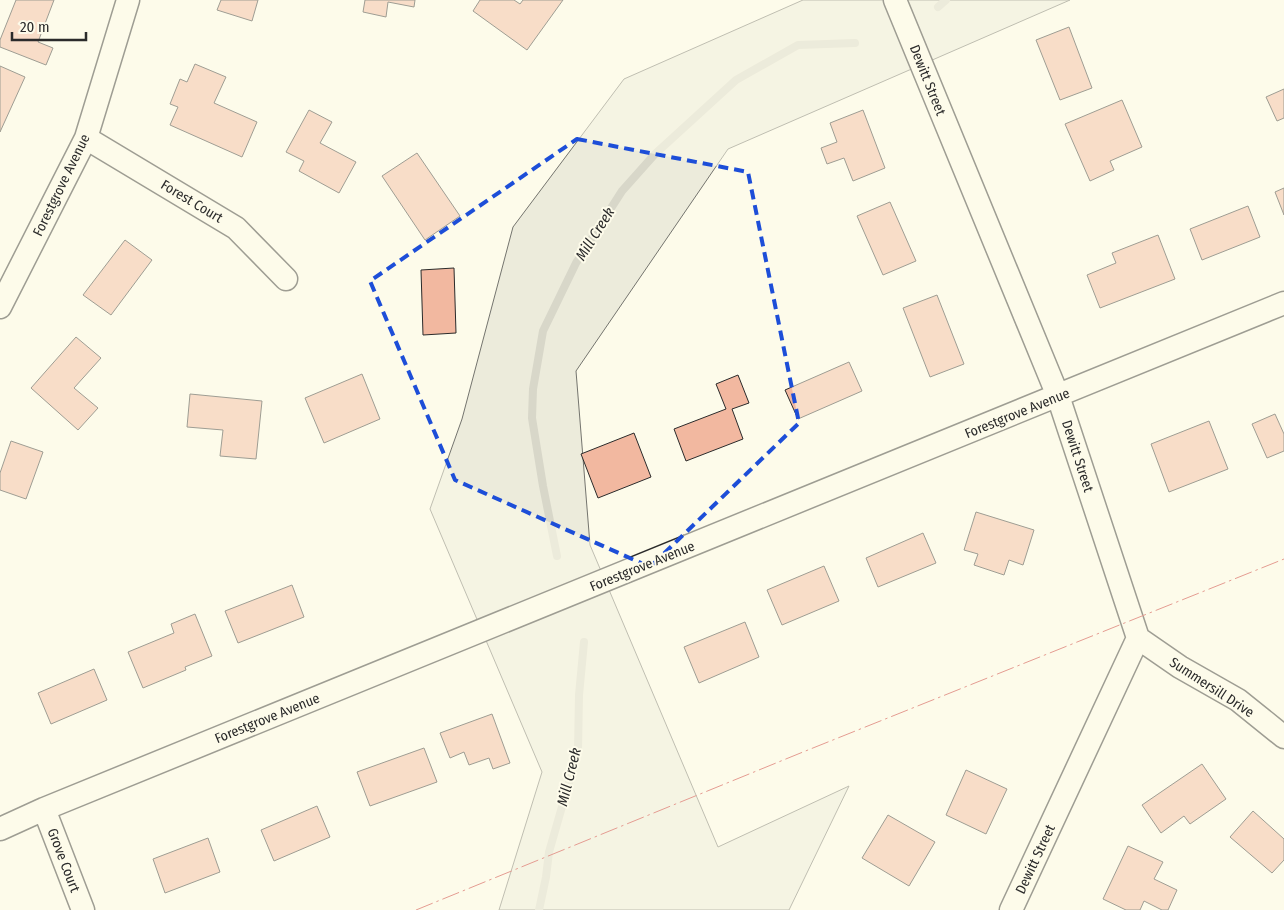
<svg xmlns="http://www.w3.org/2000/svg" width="1284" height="910" font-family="'Fira Sans Condensed',sans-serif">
  <rect width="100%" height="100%" fill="#fdfbea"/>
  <path fill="#ecebdb" stroke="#74746e" d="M803 0H1070L728 149 576 371 590 545 718 847 849 786 789 910H499L542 772 430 509 462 419 513 227 624 79Z"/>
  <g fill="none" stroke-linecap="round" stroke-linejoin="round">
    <path stroke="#d8d7c9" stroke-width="8" d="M938 7 946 0
      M557 556 543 486 532 418 533 389 543 331 576 263 622 191 655 154 736 80 798 45 855 43
      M539 910 546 877 549 852 578 751 579 695 584 642"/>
  </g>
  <path fill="#f2b8a0" stroke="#2b2b2b" d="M16 0H54L38 42 53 48 46 65 0 47V40Z
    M221 0H258L252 21 217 10Z
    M365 0H415L414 7 388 2 386 17 363 12Z
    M480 0H514L520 4 523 0H563L527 50 473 11Z
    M1069 27 1092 88 1060 100 1036 40Z
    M195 64 226 77 214 103 257 122 242 157 170 125 178 107 170 104 180 79 187 82Z
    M0 66 25 77 0 132Z
    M1284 89V118L1277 121 1266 97Z
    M1122 100 1142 147 1110 161 1114 170 1090 181 1065 124Z
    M309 110 332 122 320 143 356 162 339 193 299 171 304 161 286 152Z
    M863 110 885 168 853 181 844 158 827 164 821 148 837 142 830 123Z
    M417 153 460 216 425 240 382 176Z
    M1284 188V215L1275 192Z
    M890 202 916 261 883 275 857 216Z
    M1248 206 1260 237 1202 260 1190 229Z
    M1158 235 1175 279 1100 308 1087 275 1116 263 1112 253Z
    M125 240 152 260 111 315 83 295Z
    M454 268 456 333 423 335 421 270Z
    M937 295 964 364 930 377 903 308Z
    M76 337 101 358 74 388 98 408 78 430 31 388Z
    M849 362 862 391 798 419 785 390Z
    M362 374 380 419 324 443 305 398Z
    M738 375 749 403 732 409 743 439 686 461 674 429 726 409 716 384Z
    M190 394 262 401 256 459 220 456 223 430 187 427Z
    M1275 414 1284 434V451L1267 458 1252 424Z
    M1209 421 1228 469 1169 492 1151 444Z
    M634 433 651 477 598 498 581 454Z
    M11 441 43 452 26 499 0 490V473Z
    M976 512 1034 530 1023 565 1009 560 1004 575 974 565 978 554 964 550Z
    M923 533 936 563 878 587 866 558Z
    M824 566 839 601 782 625 767 590Z
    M292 585 304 617 238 643 225 611Z
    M195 614 212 656 185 667 186 670 143 688 128 652 174 633 171 624Z
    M745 622 759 657 699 683 684 647Z
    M94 669 107 700 51 724 38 693Z
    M492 714 510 763 493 769 489 758 469 765 464 752 450 758 440 733Z
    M424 748 437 782 370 806 357 772Z
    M1202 764 1226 799 1190 824 1184 816 1161 833 1142 805Z
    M966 770 1007 789 986 834 946 815Z
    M317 806 330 837 274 861 261 830Z
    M1253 811 1284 839V860L1272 873 1230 837Z
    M888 815 935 842 909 886 862 858Z
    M208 838 220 872 165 893 153 859Z
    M1128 846 1163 862 1154 879 1177 890 1168 910H1162L1144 901 1140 910H1126L1103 899Z"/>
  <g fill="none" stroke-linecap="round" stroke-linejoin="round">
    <defs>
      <path id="street" d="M895 0 1058 396 1138 638 1011 910
        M86 138 236 228 286 279
        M0 307 86 138 128 0
        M1138 638 1180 667 1238 700 1284 737
        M44 809 83 910
        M0 829 44 809 1284 303"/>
    </defs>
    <use href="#street" stroke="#2b2b2b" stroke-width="25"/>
    <use href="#street" stroke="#fdfbea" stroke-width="22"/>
    <path stroke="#c62828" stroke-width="1" stroke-dasharray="18 4 2.5 4" stroke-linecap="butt" d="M416 910 803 752 1284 559"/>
  </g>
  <path d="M0 0H1284V910H0ZM577 139 748 172 799 423 650 567 455 480 370 281Z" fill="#fdfbea" fill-opacity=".55" fill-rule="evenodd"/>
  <path fill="none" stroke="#1d4ed8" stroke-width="4" stroke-dasharray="10 6" stroke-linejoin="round" d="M577 139 748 172 799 423 650 567 455 480 370 281Z"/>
  <g text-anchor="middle" stroke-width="4" stroke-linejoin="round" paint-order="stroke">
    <g font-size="14" fill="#2b2b2b" stroke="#fdfbea">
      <text transform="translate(928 80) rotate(68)" y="5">Dewitt Street</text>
      <text transform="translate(61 185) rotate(-64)" y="5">Forestgrove Avenue</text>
      <text transform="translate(192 201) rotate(31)" y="5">Forest Court</text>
      <text transform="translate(1017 413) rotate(-22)" y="5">Forestgrove Avenue</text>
      <text transform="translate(1078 456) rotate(72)" y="5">Dewitt Street</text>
      <text transform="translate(642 566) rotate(-22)" y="5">Forestgrove Avenue</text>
      <text transform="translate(1212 687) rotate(33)" y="5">Summersill Drive</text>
      <text transform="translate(267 718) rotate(-22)" y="5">Forestgrove Avenue</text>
      <text transform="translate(1035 859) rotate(-65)" y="5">Dewitt Street</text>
      <text transform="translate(64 860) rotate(69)" y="5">Grove Court</text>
    </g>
    <g font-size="15" font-style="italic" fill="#2b2b2b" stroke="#fdfbea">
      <text transform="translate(595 234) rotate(-58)" y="5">Mill Creek</text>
      <text transform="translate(569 777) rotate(-76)" y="5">Mill Creek</text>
    </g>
  </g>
  <path d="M12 32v8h74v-8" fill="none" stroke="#2b2b2b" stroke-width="2.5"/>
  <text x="20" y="32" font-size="15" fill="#2b2b2b" stroke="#fdfbea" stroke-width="4" paint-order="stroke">20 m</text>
</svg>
